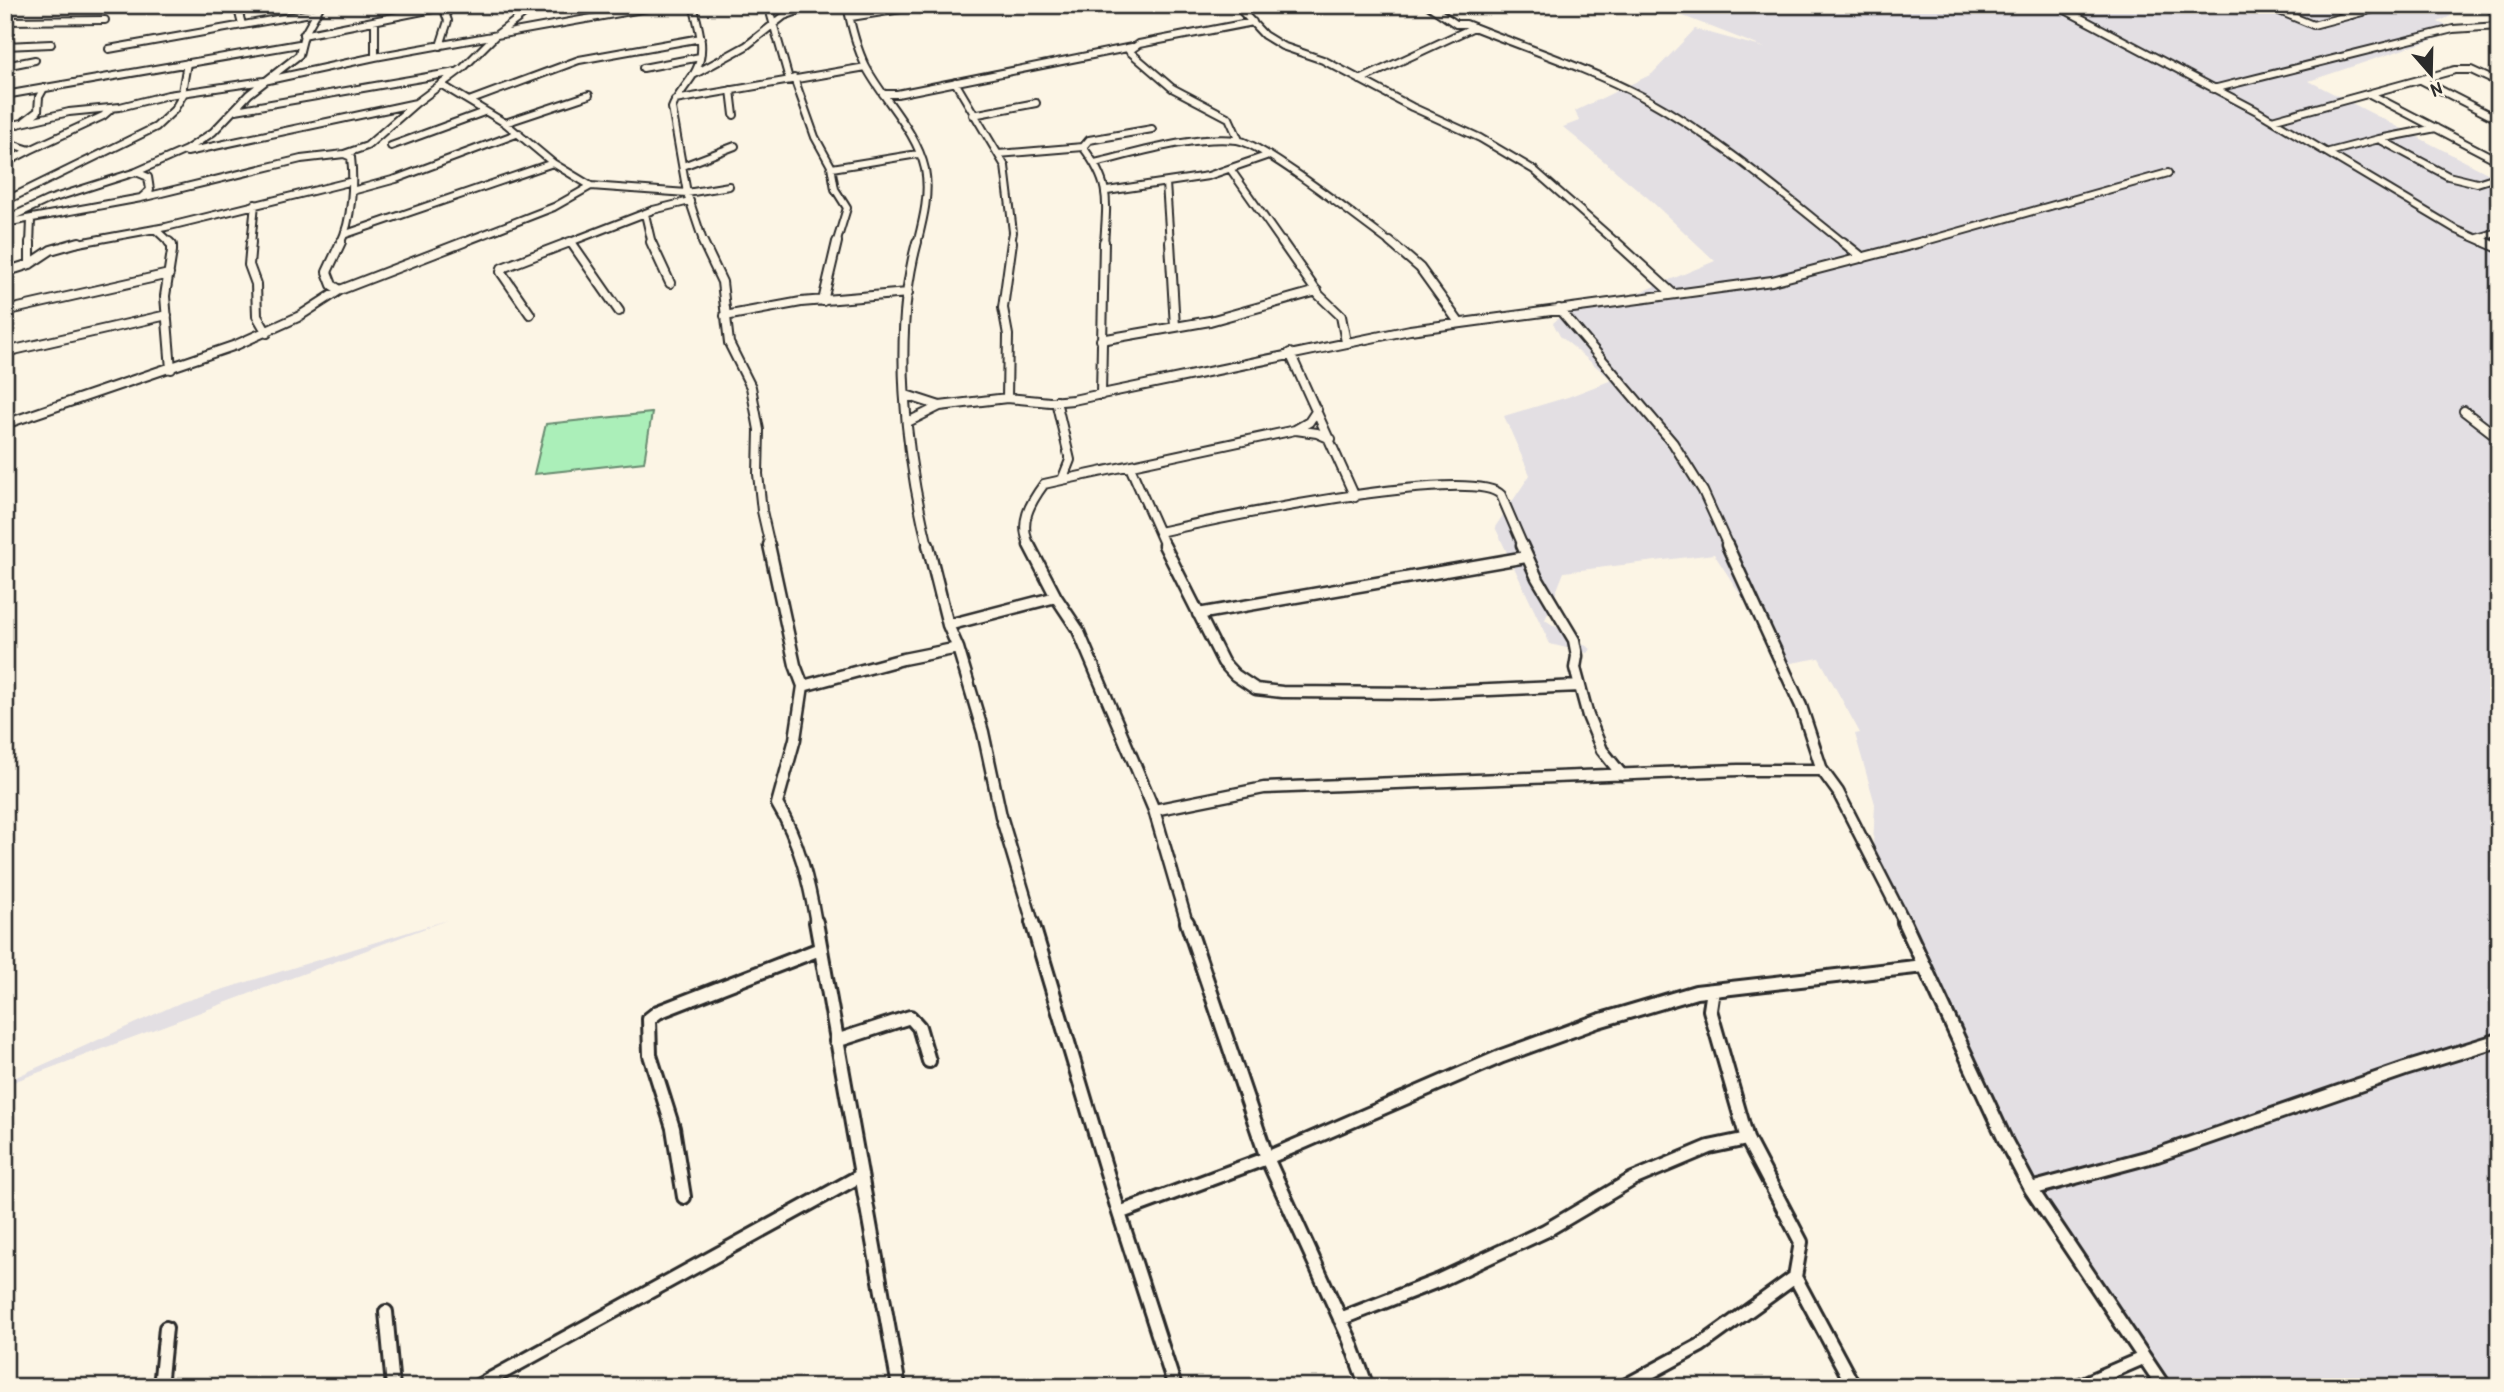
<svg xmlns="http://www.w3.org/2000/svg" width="2504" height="1392" font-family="'Patrick Hand',sans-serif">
  <rect width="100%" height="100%" fill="#fcf5e5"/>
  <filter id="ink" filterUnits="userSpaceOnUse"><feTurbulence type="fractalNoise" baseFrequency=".0143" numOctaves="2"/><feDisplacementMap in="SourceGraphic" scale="14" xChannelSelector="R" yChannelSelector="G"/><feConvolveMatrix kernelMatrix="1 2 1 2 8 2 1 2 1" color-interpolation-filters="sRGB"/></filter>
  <g filter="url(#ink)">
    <path fill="#e3dfe3" d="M1655 5H2425L2451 16 2438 22 2458 31 2309 81 2499 179V1387H2168L2009 1142 1873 846 1875 804 1855 734 1860 733 1819 658 1786 664 1714 554 1564 572 1545 620 1591 649 1587 653 1550 644 1495 527 1530 475 1504 416 1568 397 1612 380 1560 336 1553 323 1574 305 1607 301 1636 294 1715 261 1648 198 1563 127 1579 121 1575 111 1652 74 1695 29 1765 48Z
      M447 920 5 1085V1082L182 1002Z"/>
    <path fill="#abefb9" stroke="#6b8d72" stroke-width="2" d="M652 413 644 462 534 474 546 424Z"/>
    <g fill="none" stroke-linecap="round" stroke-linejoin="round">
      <defs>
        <path id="minor-far3" d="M237 5 242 25
          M693 5C698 25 707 50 696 70 689 84 677 94 672 108L687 193 704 244
          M768 5 789 79
          M847 5C851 26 856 47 866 67 884 101 916 130 925 169 930 194 923 220 917 244
          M1236 5 1264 35 1282 46 1323 60 1412 107 1480 138 1534 170 1618 244
          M1428 5 1456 24H1466C1525 48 1586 67 1643 97 1716 137 1780 192 1845 244
          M2056 5 2257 111 2457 230 2489 244
          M2265 5 2313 25 2389 5
          M2331 5 2352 15
          M2490 5 2488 6 2499 18
          M851 17 926 5
          M5 21 105 20
          M375 21V57
          M303 35 443 7 448 21 440 46
          M5 46 51 44
          M109 49 316 12
          M5 66 35 60
          M643 68 700 57
          M693 75 746 46 784 16 815 5
          M794 78 815 137 831 166 835 189 847 208 836 244
          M1360 80 1474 27
          M2421 80 2499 120
          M955 82 1005 166 1013 232 1011 244
          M442 85 505 123 553 163 591 186 687 193 729 186
          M2213 89 2453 29 2499 26
          M731 90 734 115
          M182 92 187 63
          M883 94H897L1132 47
          M2370 94 2499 161
          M5 95 299 44
          M675 100 866 67
          M469 101 579 60 701 38
          M236 110 456 72
          M973 115 1036 103
          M2272 120 2455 70H2471L2499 83
          M25 121 38 111 39 97 44 88
          M505 123 589 95
          M5 127 69 112 120 107 168 95 264 81 375 57 664 5
          M2379 139 2436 128
          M1239 140 1229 118 1172 88 1129 51 1139 44 1253 22
          M5 142 30 150 5 163
          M391 146 484 112
          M30 150 103 116 110 110 107 109
          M187 152 416 103
          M2329 152 2379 139 2448 176 2477 183 2499 176
          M998 154 1083 147
          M1095 163C1137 153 1194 135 1237 140 1262 143 1365 224 1392 244
          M683 166 735 146
          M832 168 918 154
          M1231 170 1283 244
          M136 172 148 177 150 190 142 197
          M1166 183 1170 244
          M352 191 396 179 519 133
          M1107 191 1208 176 1266 156
          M5 201 156 127 174 110 184 93
          M645 214 652 244
          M9 218 48 200 136 172 186 150 213 132 249 94 299 55 304 35 321 5
          M5 223 141 198 301 159 344 154 367 146 416 103 463 68 495 36 536 5
          M155 229 171 244
          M346 234 553 163
          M2478 238 2499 232
          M30 244 31 220
          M73 244 166 227 349 182
          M251 244 255 204
          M340 244C352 221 354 182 351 157L344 154
          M459 244 554 207 591 186
          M565 244 653 210 690 201
          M1104 244C1107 199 1111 185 1083 147L1089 140 1152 129
          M1915 244 2168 173"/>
        <path id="minor-far2" d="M169 242 172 245V251L165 296 171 369
          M251 242 249 265 256 284 257 316 267 333
          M571 242 619 311
          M651 242 670 283
          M703 242 722 282 729 343 751 387 759 430 758 474 762 511 770 546
          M917 242C892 334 905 454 928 546
          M1170 242 1175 327
          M1282 242 1319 295 1341 316 1346 342
          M1390 242 1420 268 1458 321
          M1616 242 1673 294
          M1843 242 1863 258
          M2485 242 2499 248
          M30 264V242
          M5 272 30 264 51 250 79 242
          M340 290 332 285 327 272 341 242
          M823 301 837 242
          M1559 309 1673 443 1703 491 1728 546
          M5 311 169 274
          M530 314 501 272 502 268 570 242
          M725 316 801 302 908 293
          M1101 340 1210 321 1317 291
          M5 352 167 315
          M1290 353 1355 497
          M906 395 940 406
          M1101 395 1104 242
          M1007 398 1008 335 1003 308 1012 242
          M2464 411 2499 438
          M910 421 940 406 1007 398 1050 402 1073 400 1410 330 1772 281 1922 242
          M5 424 236 345 298 317 340 290 464 242
          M1296 430 1317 433 1331 439
          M1130 467 1165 546
          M1062 480 1295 430 1309 422 1317 410
          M1159 532C1208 521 1473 464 1501 495L1523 546
          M1030 546C1018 523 1030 503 1044 484L1062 480 1070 460 1056 401"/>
        <path id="minor-far1" d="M769 545 795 665 803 686 795 739 777 804C799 840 809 882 816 923
          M928 545 948 625 958 648 983 732 1001 816 1033 923
          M1029 545 1056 597 1078 630 1154 810 1187 923
          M1164 545 1223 662 1235 675 1256 689 1282 692 1423 693 1580 686
          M1522 545 1537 578 1574 640 1577 656 1575 668 1588 716 1602 750 1622 775
          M1727 545 1801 706 1822 770 1838 792 1905 923
          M1198 614 1526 557
          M948 625 1056 597
          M803 686 903 659 958 648
          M1154 810 1264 788 1738 770H1822"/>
        <path id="minor" d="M816 922 899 1387
          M1032 922 1119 1213 1175 1387
          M1187 922 1267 1158 1349 1338 1367 1387
          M1904 922 2006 1142 2031 1189 2164 1387
          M1713 990 1710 1010 1747 1139 1801 1242 1795 1277 1854 1387
          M836 1041 910 1017 919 1027 929 1061
          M2031 1189 2157 1155 2405 1069 2499 1040
          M684 1197 673 1128 650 1055 649 1019 658 1012 820 949
          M1119 1213 1267 1158 1502 1056 1598 1021 1696 992 1924 966
          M386 1312 393 1387
          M1340 1319 1440 1280 1545 1231 1633 1179 1709 1147 1747 1139
          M160 1387 166 1328
          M476 1387 860 1176
          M1623 1387 1701 1345 1795 1277
          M2076 1387 2143 1358"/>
      </defs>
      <use href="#minor-far3" stroke="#2b2b2b" stroke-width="10"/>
      <use href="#minor-far2" stroke="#2b2b2b" stroke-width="12"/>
      <use href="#minor-far1" stroke="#2b2b2b" stroke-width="15"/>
      <use href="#minor" stroke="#2b2b2b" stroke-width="18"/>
      <use href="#minor-far3" stroke="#fcf5e5" stroke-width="6"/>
      <use href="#minor-far2" stroke="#fcf5e5" stroke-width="8"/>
      <use href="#minor-far1" stroke="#fcf5e5" stroke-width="10"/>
      <use href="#minor" stroke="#fcf5e5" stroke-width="12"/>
    </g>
  </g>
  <rect width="2504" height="1392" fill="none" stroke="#fcf5e5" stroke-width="28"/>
  <rect x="14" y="14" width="2476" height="1364" fill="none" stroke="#2b2b2b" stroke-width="2.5" filter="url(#ink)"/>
  <g transform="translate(2431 74) rotate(160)" stroke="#fcf5e5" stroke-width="5" paint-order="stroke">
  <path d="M0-5L12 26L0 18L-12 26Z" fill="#2b2b2b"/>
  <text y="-10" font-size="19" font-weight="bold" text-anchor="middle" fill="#2b2b2b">N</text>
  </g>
</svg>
